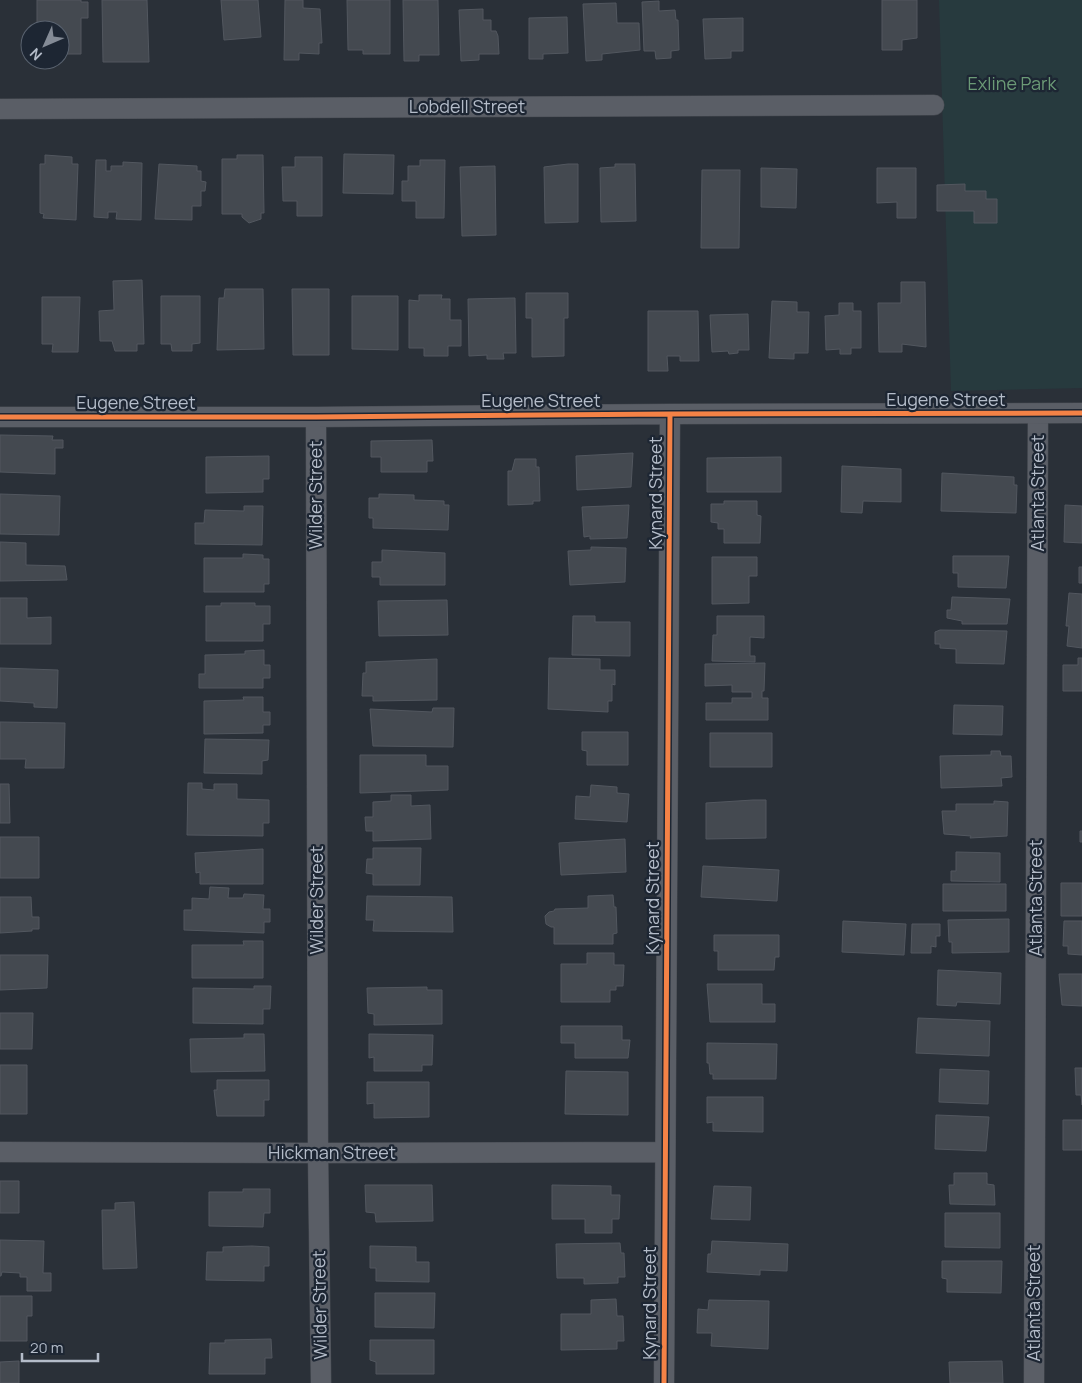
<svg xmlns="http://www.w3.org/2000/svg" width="1082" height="1383" font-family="Manrope,sans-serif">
  <rect width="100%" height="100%" fill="#2a3038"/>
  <path fill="#273a3e" d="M939 0H1082V388L951 391Z"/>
  <path fill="#444950" stroke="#52575f" d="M37 0H81V2H88V18H81V54H60V30H37Z
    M102 0H147L149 62H103Z
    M221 0H258L261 37 224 40Z
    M285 0H303V8L320 9 322 43H319V54L299 53V60H284Z
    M347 0H390V54H363V50H348Z
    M403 0H438L439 55H419V61H404Z
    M882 0H917V38L902 40V50H882Z
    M659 1V11L675 10 676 20H678L679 50 671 51V58L656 59 655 51H644L642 2Z
    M616 3 617 23H639L640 50 602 54V60L586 61 583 4Z
    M483 9V20H491V31H496L498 36 499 54H479V60L461 61 459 10Z
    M567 17 568 53 543 54V59H529V18Z
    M743 18V51H731V58L705 59 703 19Z
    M344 154 394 155 393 194 343 193Z
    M45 155 72 157V164H78L76 220 43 218 44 214 40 213V164H45Z
    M237 155H263L264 213H261V219L249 223 242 217V214H222V159H237Z
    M295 157H322V216H297V201H283L282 167H295Z
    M96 160H106V171H111V166H123V162L142 163 141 220 116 219 117 212H108V218L94 217Z
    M420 160H445L444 218H416V201H402V181H408V166H420Z
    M159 164 197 166V171H201V181L206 182 205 191H201V206H192V220L155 219Z
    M568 164H578V222L545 223 544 167Z
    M615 164H635L636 221 601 222 600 168 615 167Z
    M495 166 496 235 462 236 460 167Z
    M761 168 797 169 796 208 761 207Z
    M877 168H916V218H897V202L877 203Z
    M702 170H740L739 248H701Z
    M965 184V191H986V199H997V223H974V211H937V185Z
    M142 280 144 344H137V351H115L112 341H100L99 311 114 310 113 281Z
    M901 282H925L926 347 902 344V352H879L878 303H901Z
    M225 289H263L264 349 217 350 219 298H224Z
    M292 289H329V355H293Z
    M526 293H568V318H564V356L532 357V318H526Z
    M419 295H442L441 299H450V320H461V346H448V356H424V348H409V300L419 301Z
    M161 296H200V343L192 344V351H172L171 344H161Z
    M352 296H398V350L352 349Z
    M42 297H80L78 352H52L53 344H42Z
    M515 298 516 353H503L504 359H487V355L469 356 468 299Z
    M772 301 797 302V312H809L808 353H794V359L769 358Z
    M839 303H853V311H861V348H851V354H840V349L826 350 825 316 839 315Z
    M648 311H698L699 361H680V356H667L668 371H648Z
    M748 314 749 350H738V353L729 354 728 351 712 352 710 315Z
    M0 435 53 436 52 440H63V448H55V474L0 472Z
    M432 440 433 461H427V472H381V457H371V441Z
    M633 453 631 487 577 490 576 456Z
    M269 456V479H263V492L206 493V457Z
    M781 457V492H707V458Z
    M515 459H536V467H539L540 501H533V504L508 505V471H512Z
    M842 466 901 469V502L863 501 862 513 841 512Z
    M942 473 1014 477V485H1017L1016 513 941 511Z
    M0 494 60 496 59 535 0 534Z
    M379 494 414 495V500L444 501V505H449L448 530 373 528V518H369V498H379Z
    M724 501H757V515L761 516 760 543H724V529H718V523L711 522V504H724Z
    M629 505 627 538 590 539V536L584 537 582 507Z
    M1065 505 1082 506V543L1064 542Z
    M244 506H263L262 545 195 544V523H204L205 510 244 511Z
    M0 542 26 543V565L65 566 67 580 0 581Z
    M591 547 626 548 625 582 570 585 568 551 591 550Z
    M382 550 445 553V585H380V577H372V562H382Z
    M243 554 263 555V559H269V584H264V592H204V558H243Z
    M953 556H1009L1006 588 958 587V573H953Z
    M712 557H757V576H749V603L712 604Z
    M1079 567H1082V583H1079Z
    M1069 593 1082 594V648L1067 646 1069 626H1066Z
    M952 597 1010 599 1007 624H962V621L947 618V610H951Z
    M0 598H27V618L51 617V644H0Z
    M447 600 448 635 379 636 378 601Z
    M221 603H255V606H270V624H263V641H206V606H221Z
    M573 616H595V622H630V656L572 655Z
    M717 616H764V638L750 637V656H755V662L712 661 713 635H717Z
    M940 630 1007 631 1004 664 956 663V649L940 648V644H935V632Z
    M264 650V665H270V678H263V688H199V674H205V655L245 654V651Z
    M549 658 600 659V670H615V685L612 684V701H608V712L548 709Z
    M1078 658H1082V691H1063V665H1078Z
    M437 659V700L373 701V696H362L363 673H366V662Z
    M765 663 764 691H762V698H768V720H706V703H732V698H752V692H732V685L705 686V664Z
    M0 668 58 670 57 708 34 707V703L0 701Z
    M243 697H263V712H270V725H263V733L204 734V701L244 700Z
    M954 705 1003 706 1002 735 953 734Z
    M433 708H454L453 747 373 746 370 709 432 712Z
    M0 722 65 723 64 768H25L26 759H0Z
    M582 732H628V765H587V751L582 750Z
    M710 733H772V767H710Z
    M205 739 269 740 268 760 262 761V774L204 773Z
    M991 751H1000L1001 756H1011L1012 777 1001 778 1002 786 941 788 940 756 991 755Z
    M360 755H426V766H448V790L360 793Z
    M188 783H202V789L214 790V784H237V799L269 800V823H263V836L187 835Z
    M0 784H9L10 823H0Z
    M591 785 617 787V793L629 794 627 822 575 819 576 796 590 797Z
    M391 795H411V806L430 805 431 839 373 841V831H366L365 817H373V802L391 801Z
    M753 800H766V838L706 839V803Z
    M994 801 1008 802 1007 836 970 838 971 836 944 834 942 811H956V804H994Z
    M1080 831H1082V842H1080Z
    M0 837H39V878H0Z
    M625 839 626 872 561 875 559 843Z
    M373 848H421L420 885H373V874L366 873 367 859H373Z
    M263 849V884H200V872L196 873 195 853Z
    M956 852 1000 853V882L951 881V871H956Z
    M703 866 779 870 777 901 701 897Z
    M1061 883H1082V916H1061Z
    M943 884H1006V911H943Z
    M210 887 229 888 228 898H243L244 894 264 895 263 909H270V922H264V933L184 930V910H192V898L209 899Z
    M613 895 614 907H616L617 933 613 934V944H554V927H551L546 924 545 916 549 912 554 911 555 909 588 908V896Z
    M367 896 452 897 453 932 373 931 374 920H366Z
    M0 897H31L32 917H39V929H32V931L0 933Z
    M1009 919V952L952 953V942H949L948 920Z
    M843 921 906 924 904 955 842 952Z
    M1064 921H1082V955L1068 954V946H1063Z
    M912 924H940V936H936V947L931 946V953H911Z
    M714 935H779V957H775L774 970H718V951H714Z
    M243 941H263V978H192V945H244Z
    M587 953H614V965H624L623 986H616V990H610V1002H561V964H587Z
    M0 955H48L47 988 0 990Z
    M938 970 1001 973 1000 1004 957 1002 956 1006 937 1005Z
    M1059 974H1082V1006L1062 1005Z
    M707 984H762V1004H775V1022H710Z
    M254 986H271L270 1009H263V1024L193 1023V988L254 989Z
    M427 987V990H442V1024L374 1025V1014L368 1013 367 988Z
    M0 1013H33L32 1049H0Z
    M918 1018 990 1021 989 1056 916 1053Z
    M561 1026H622V1040H630L628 1058H575V1043H561Z
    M244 1034H264L265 1071 191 1072 190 1039 244 1038Z
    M369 1034 433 1035 432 1065H422V1071H374V1057L369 1058Z
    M707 1043 777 1044 776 1079H713V1074H710L709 1063H707Z
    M0 1065H27V1114H0Z
    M1075 1068H1082V1105L1081 1095H1076Z
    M940 1069 989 1071 988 1104 939 1102Z
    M566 1071 628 1072V1115L565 1114Z
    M217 1080H269V1100H264V1116H217L214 1090H217Z
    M367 1082H429V1117L374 1118V1103L367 1104Z
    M707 1097H763V1132L713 1131V1122L707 1123Z
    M936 1115 989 1117 986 1151 935 1149Z
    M1063 1120H1082V1150H1063Z
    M954 1173H987V1184L994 1185 995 1205 950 1204 949 1185H954Z
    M0 1181H19V1213H0Z
    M365 1185H432L433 1221 376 1222 375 1213 366 1212Z
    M552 1185 611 1186V1195H620L619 1219H612V1233H585V1219H552Z
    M714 1186 751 1187 750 1220 711 1219Z
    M243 1189H270V1213H264L263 1227 209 1226V1192H243Z
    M134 1202 137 1268 103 1269 102 1210H115V1203Z
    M945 1213H1000V1248L945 1247Z
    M0 1240 44 1241 43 1273H51V1291H27V1277H20V1273L2 1272 1 1276H0Z
    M712 1241 788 1244 787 1271 760 1270V1275L707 1272 708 1254H711Z
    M620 1243 621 1253H624L625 1277H618V1283L584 1284V1278H557L556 1244Z
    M252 1246 269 1247V1266H264V1281L206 1280 207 1252H223V1247Z
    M370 1246 416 1247V1262H429V1282L376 1281V1268H370Z
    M942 1261H1002L1001 1293 947 1292V1279L942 1278Z
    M375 1293H435L434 1328 375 1327Z
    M0 1296H32V1316H27V1341H0Z
    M616 1299 617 1316H623L624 1341H617V1349L561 1350V1314H591V1300Z
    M709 1300 769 1301 768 1349 711 1346 712 1333H697L698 1309 708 1310Z
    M271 1339 272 1358H265V1374H209L210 1343H225V1340Z
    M370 1340H434V1374H376V1362L370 1360Z
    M19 1361V1383H0V1362Z
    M1002 1361 1003 1383H950L949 1362Z"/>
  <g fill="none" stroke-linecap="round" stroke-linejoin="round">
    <defs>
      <path id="street" d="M0 109 934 105
        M0 417H316L670 414 1082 413
        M316 417 318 1153 321 1383
        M0 1152 318 1153 665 1152
        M664 1383 670 414
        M1034 1383 1038 414"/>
    </defs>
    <use href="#street" stroke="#484c53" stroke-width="21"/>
    <use href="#street" stroke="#5a5e66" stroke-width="20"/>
    <defs>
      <path id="cycleway" d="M0 417H316L670 414 1082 413
        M664 1383 670 414"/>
    </defs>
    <use href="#cycleway" stroke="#1d2633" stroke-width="8"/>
    <use href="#cycleway" stroke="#f48246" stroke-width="5"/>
  </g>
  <g text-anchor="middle" stroke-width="4.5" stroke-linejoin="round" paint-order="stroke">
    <g font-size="18" fill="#6b9a76" stroke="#1d2633">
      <text x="1012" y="90">Exline Park</text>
    </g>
    <g font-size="18" fill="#b4bcc9" stroke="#1d2633">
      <text x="467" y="113">Lobdell Street</text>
      <text x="946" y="406">Eugene Street</text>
      <text x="541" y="407">Eugene Street</text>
      <text x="136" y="409">Eugene Street</text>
      <text transform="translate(656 493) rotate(-90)" y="6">Kynard Street</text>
      <text transform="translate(1038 493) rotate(-90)" y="6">Atlanta Street</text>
      <text transform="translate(316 495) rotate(-90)" y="6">Wilder Street</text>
      <text transform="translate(653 898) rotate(-90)" y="6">Kynard Street</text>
      <text transform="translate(1036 898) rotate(-90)" y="6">Atlanta Street</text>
      <text transform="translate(317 900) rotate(-90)" y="6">Wilder Street</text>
      <text x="332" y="1159">Hickman Street</text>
      <text transform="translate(650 1303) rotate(-90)" y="6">Kynard Street</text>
      <text transform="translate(1034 1303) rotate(-90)" y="6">Atlanta Street</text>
      <text transform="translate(320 1305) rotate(-91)" y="6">Wilder Street</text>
    </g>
  </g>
  <g transform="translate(45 45) rotate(225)"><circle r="24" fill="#1d2633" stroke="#59626f"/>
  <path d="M0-4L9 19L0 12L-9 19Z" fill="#848b96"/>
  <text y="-8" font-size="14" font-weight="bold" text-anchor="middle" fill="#b4bcc9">N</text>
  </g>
  <path d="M22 1353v8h76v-8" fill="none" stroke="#b4bcc9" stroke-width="2.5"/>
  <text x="30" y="1353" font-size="15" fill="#b4bcc9" stroke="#1d2633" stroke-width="4" paint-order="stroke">20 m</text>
</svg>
